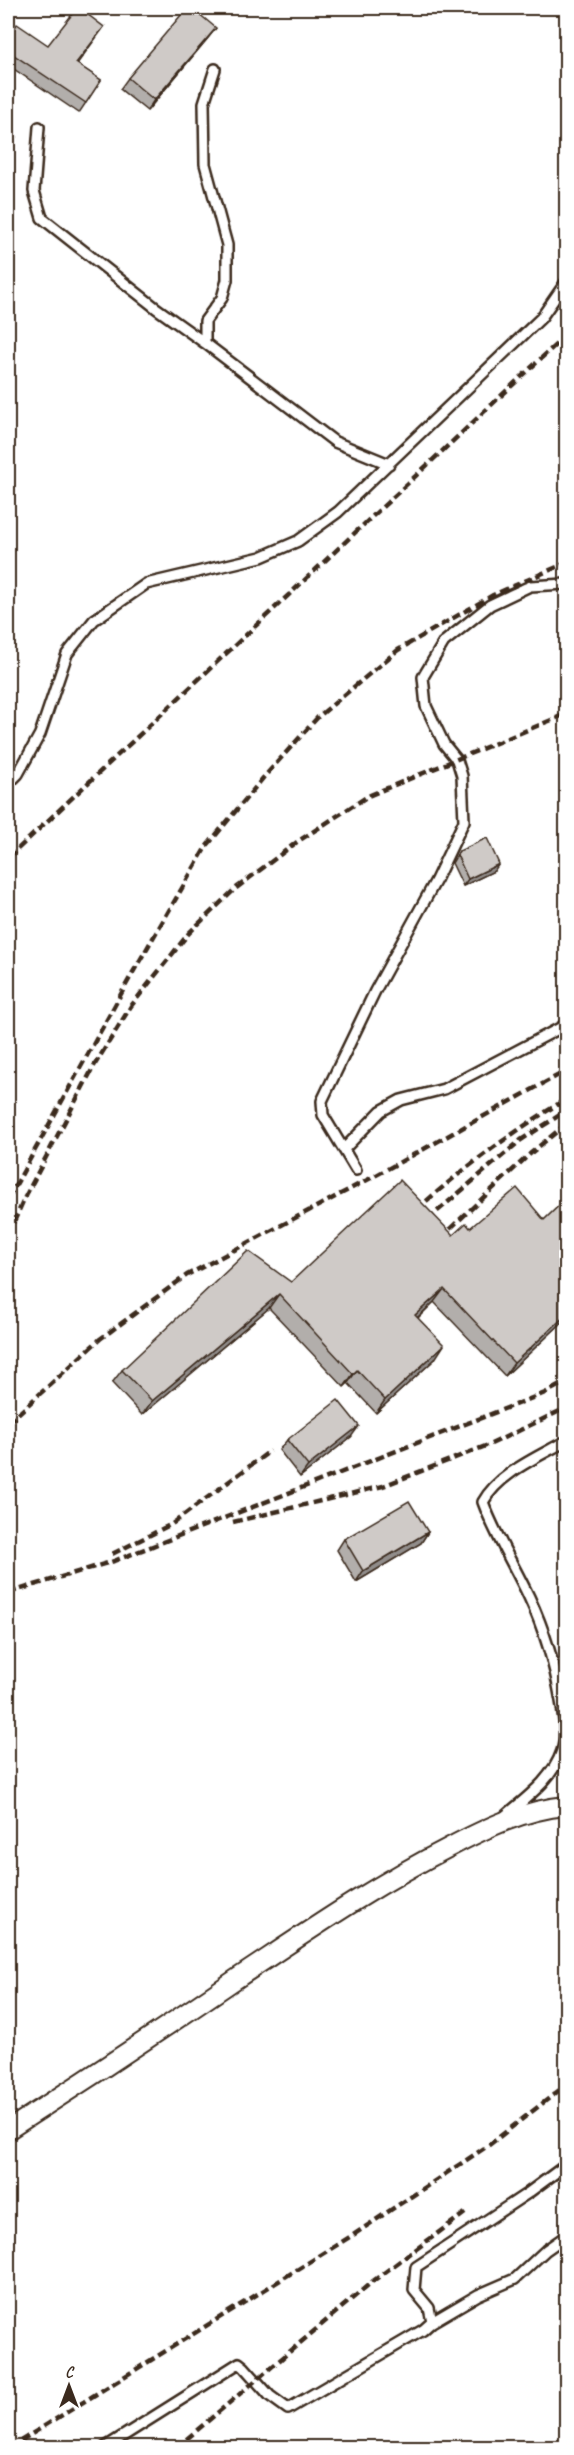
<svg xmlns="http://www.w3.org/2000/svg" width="574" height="2455" font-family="Caveat,sans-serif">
  <rect width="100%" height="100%" fill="#fff"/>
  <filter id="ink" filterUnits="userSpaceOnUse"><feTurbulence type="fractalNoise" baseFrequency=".0167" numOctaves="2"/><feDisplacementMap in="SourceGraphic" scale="12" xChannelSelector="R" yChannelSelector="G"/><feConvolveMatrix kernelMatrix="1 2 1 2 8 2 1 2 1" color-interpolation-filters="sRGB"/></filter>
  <g filter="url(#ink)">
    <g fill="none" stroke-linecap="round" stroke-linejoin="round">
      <defs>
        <path id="lane" d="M39 127 34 191 42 218 156 308 205 343 335 442 389 464
          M205 343V321L222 298 227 280V245L205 164 204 103 215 69
          M8 784 18 774 40 734 67 654 94 620 146 584 261 557 298 541 338 512 541 318 566 282
          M344 1149 381 1111 401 1100 444 1089 562 1027 566 1023
          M356 1170 323 1115 322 1101 375 991 436 880 464 821 462 776 457 760 444 744 426 706 423 677 444 642 490 605 530 586 566 584
          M505 1816C526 1798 553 1779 562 1751 567 1736 564 1717 561 1701 555 1666 544 1629 529 1597 514 1565 495 1535 483 1502 499 1473 538 1457 566 1441
          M432 2322 478 2295 515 2279 546 2250 566 2236
          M104 2448 239 2363 244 2367 270 2396 288 2409 423 2330 432 2322 429 2308 414 2290 416 2267 528 2193 566 2165"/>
        <path id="street" d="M8 2130C86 2080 163 2029 239 1977 307 1932 375 1885 448 1848 486 1828 523 1810 566 1806"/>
      </defs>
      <use href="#lane" stroke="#3b2a1e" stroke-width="14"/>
      <use href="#street" stroke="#3b2a1e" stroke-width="22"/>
      <use href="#lane" stroke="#fff" stroke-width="9"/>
      <use href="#street" stroke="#fff" stroke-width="18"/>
      <path stroke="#3b2a1e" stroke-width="4.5" stroke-dasharray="9 4.5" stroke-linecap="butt" d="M8 858 566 335
        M8 1199 132 974 206 847 263 778 318 717 398 650 493 595 566 563
        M416 1210C465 1167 511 1133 566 1099
        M427 1220 521 1140 566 1111
        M8 1235 25 1197 94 1066 131 1006 189 933 235 889 297 842 368 796 566 714
        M440 1238 531 1153 566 1124
        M8 1423 100 1339 187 1275 371 1178 566 1071
        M233 1522 383 1486 491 1444 566 1408
        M112 1554 172 1524 270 1451
        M8 1593 114 1561 545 1393 566 1382
        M9 2448 353 2235 489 2145 566 2085
        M176 2448 373 2281 465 2213"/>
    </g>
    <path fill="#b2aeab" stroke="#3b2a1e" stroke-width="1.5" d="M104 27 77 64 101 80 79 113 8 65V37L48 45Z
      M216 28 208 38 147 111 120 89 128 78Z
      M459 851 494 871 463 886 452 863Z
      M567 1198V1318L505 1376 434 1302 418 1318 435 1359 376 1413 348 1383 344 1387 269 1308 142 1415 112 1383 122 1370 291 1282 453 1235 470 1228 544 1220Z
      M351 1437 300 1477 279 1450 287 1440Z
      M428 1532 421 1543 356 1582 337 1550 344 1539Z"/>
    <path fill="#918d8b" stroke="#3b2a1e" stroke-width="1.5" d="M216 28 208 38 147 111 154 100Z
      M499 864 494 871 463 886 468 879Z
      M444 1289 434 1302 406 1328 415 1315Z
      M279 1294 269 1308 142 1415 152 1401Z
      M567 1314V1318L505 1376 514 1363Z
      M444 1345 435 1359 376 1413 385 1400Z
      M357 1370 348 1383 344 1387 353 1374Z
      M359 1426 351 1437 300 1477 308 1466Z
      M428 1532 421 1543 356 1582 363 1571Z"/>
    <path fill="#cfcac7" stroke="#3b2a1e" stroke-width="1.5" d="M77 8H79L104 27 76 63 101 80 86 103 8 51V37L17 24 48 45Z
      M187 8H192L216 28 154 100 128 78Z
      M8 131 16 137 8 147Z
      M487 838 499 864 468 879 457 855 459 851Z
      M400 1180 453 1235 466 1223 470 1228 517 1188 544 1220 567 1198V1314L514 1363 444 1289 415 1315 444 1345 385 1400 357 1370 353 1374 279 1294 152 1401 122 1370 248 1251 291 1282Z
      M338 1400 359 1426 308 1466 287 1440Z
      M409 1501 428 1532 363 1571 344 1539Z"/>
  </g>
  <rect width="574" height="2455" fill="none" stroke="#fff" stroke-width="30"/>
  <rect x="15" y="15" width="544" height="2425" fill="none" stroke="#3b2a1e" stroke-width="2" filter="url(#ink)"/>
  <g transform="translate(69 2386)" stroke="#ffffff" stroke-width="4.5" paint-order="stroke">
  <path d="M0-4.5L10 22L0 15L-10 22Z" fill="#3b2a1e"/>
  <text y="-9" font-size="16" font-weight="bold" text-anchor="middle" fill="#3b2a1e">С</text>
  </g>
</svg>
